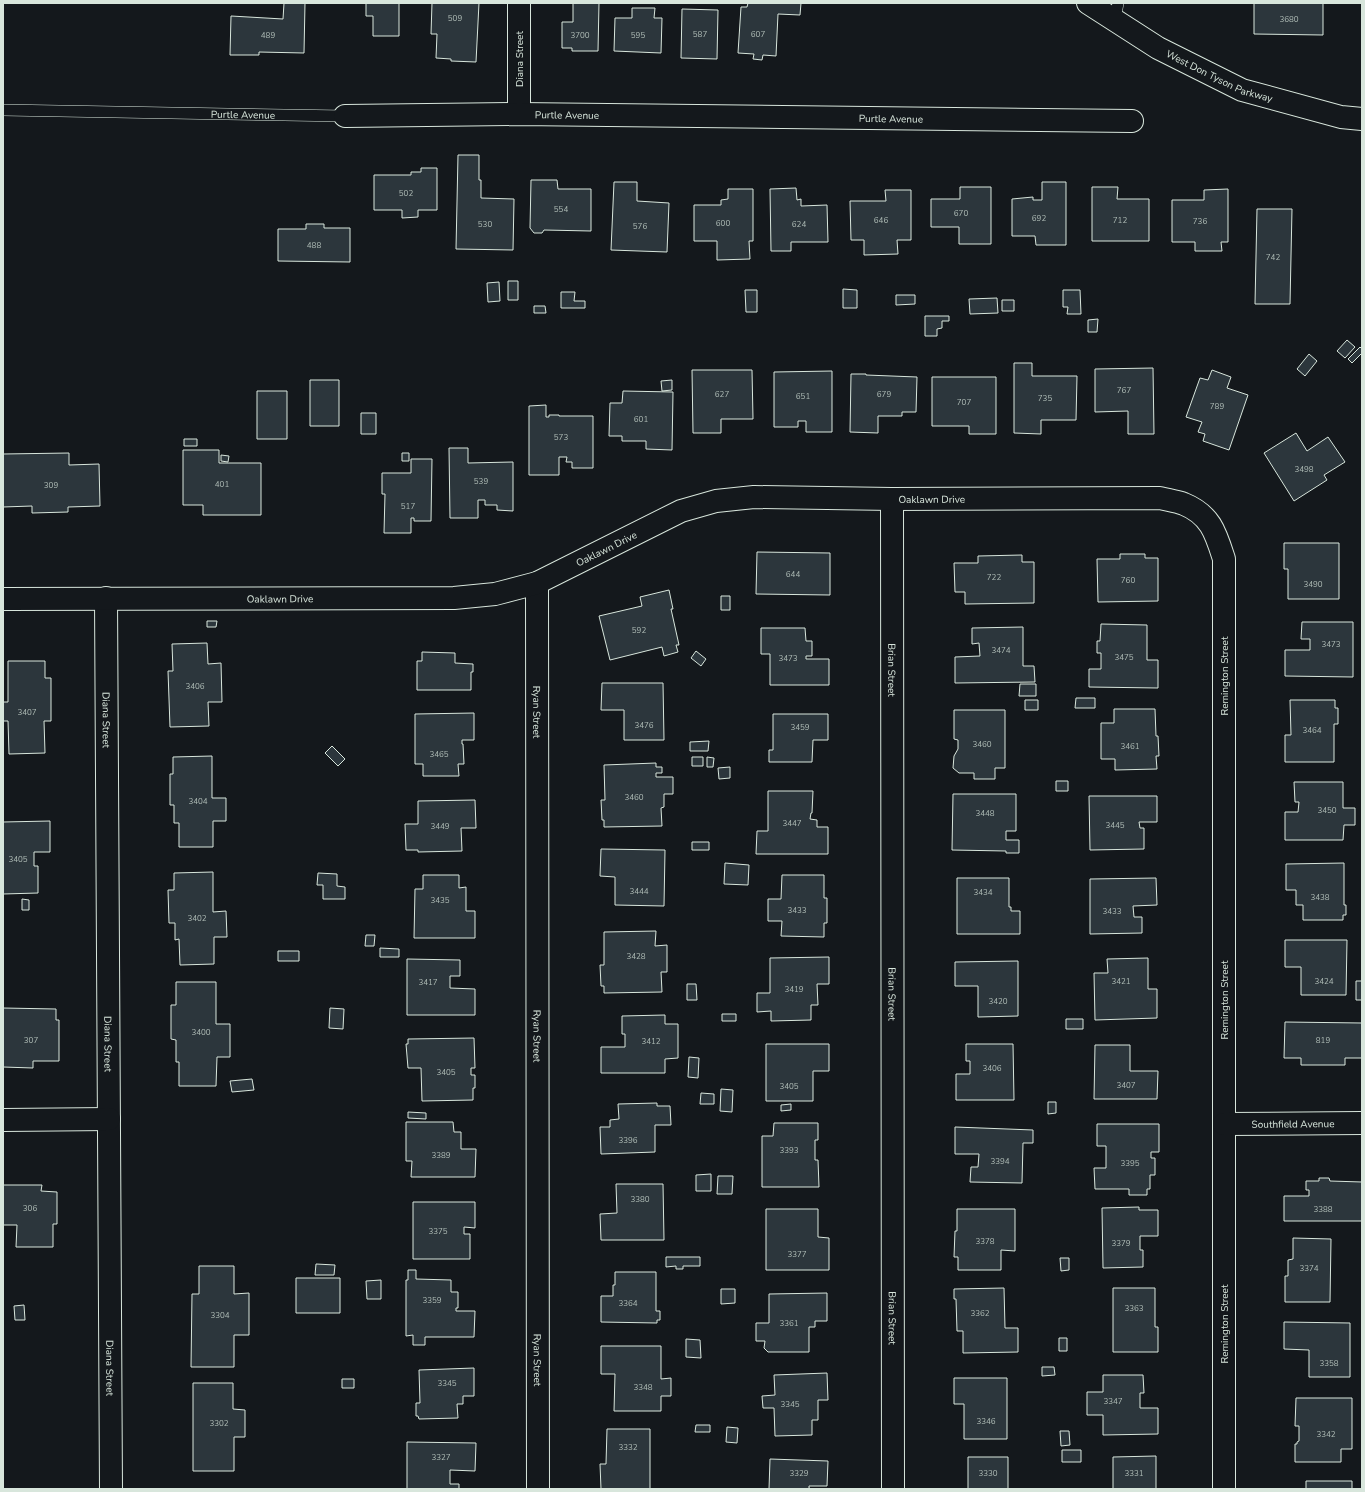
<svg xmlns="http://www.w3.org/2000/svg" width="1365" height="1492" font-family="'Nunito Sans',sans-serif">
  <rect width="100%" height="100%" fill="#14181c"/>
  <path fill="#2c363c" stroke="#d8e6dc" d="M284 3H305L304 53 259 52V55H230L231 16 283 19Z
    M366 3H399V36H373V16H366Z
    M432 3H479L476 62 451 61V59L436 58 437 34H431Z
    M573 3H599L598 51H572V48H562V22H573Z
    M748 3H801L800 15 778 14 776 56 763 55 762 60 753 59 754 54 738 53 741 7H747Z
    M1254 3H1323V35L1254 34Z
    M632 8H655L654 18H662L661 53 614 51 615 18H632Z
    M682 9 718 10 717 59 681 58Z
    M458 155H479V180H481V198L514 199 513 250 456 249Z
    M421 168H437V210H418V217L402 218V210H374V175H411V172H421Z
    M531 180H557L558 189H591V231L544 230 542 233H534L530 228Z
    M614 182H637V201L669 203 667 252 611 250Z
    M1042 182H1066V245H1036L1035 236H1012V199L1033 197V200H1042Z
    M960 187H991V244H959V227H931V199H960Z
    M1092 187H1118L1117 199H1149V241H1092Z
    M796 188 797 200 801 199V206L827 205 828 242H791V251H771L770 189Z
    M728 189H753V241H749L750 259 717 260V241H694V205H721V200L728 199Z
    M1228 189V242H1221L1222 251H1195V242H1172V200H1204V190Z
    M885 190H911V240H897L898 254 864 255V240H851L850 201H886Z
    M1257 209H1292L1290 304H1255Z
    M306 224H324V228H350V262L278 261V229H306Z
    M508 281H518V300H508Z
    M499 282 500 301 488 302 487 283Z
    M843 289 857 290V308H843Z
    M745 290H757V312H746Z
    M1063 290H1080L1081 314H1067L1068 307H1063Z
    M561 292H575L574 301H585V308H561Z
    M896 295H915V304L896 305Z
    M997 298 998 313 970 314 969 299Z
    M1002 300H1014V311H1002Z
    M534 306H545L546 313H534Z
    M925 316H949V321H942V328L937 329V336H925Z
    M1098 319 1097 332H1088V320Z
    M1347 340 1355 347 1345 358 1337 351Z
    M1360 347 1362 349V353L1352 363 1348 359Z
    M1309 354 1317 361 1305 376 1297 369Z
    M1014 363H1032V376H1077L1076 420H1041V434L1014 433Z
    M1153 368 1154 434H1128V411L1095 412V369Z
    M692 370H752L753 419H721V433H693Z
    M1212 370 1231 377 1227 388 1248 395 1229 450 1203 441 1205 434 1198 432 1202 422 1186 417 1200 378 1208 380Z
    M832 371V432H806V421H798V427H774V372Z
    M851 374H866V375L917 377 916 412H902V416H878V433L850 432Z
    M932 377H996V434H969V426H932Z
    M310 380H339V426H310Z
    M672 380V390L662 391 661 381Z
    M257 391H287V439H257Z
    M623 391 673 392 672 450 646 449V441H622V436H609L610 403H622Z
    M546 405V417H549V415H559V416H593V468H572V462H566L567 457H559V475H529V406Z
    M361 413H376V434H361Z
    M1296 433 1307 451 1328 437 1345 462 1324 475 1327 480 1294 501 1264 453Z
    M184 439H197V446H184Z
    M449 448H468V463L513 462V511L497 510V505H485V500H478V518H450Z
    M183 450H219V463H261V515H203V505H183Z
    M69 453V465L99 464 100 506 68 507V512L32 513V506L3 507V454Z
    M402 453H409V461H402Z
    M221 455 229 456 228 462 221 461Z
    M411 459H432L431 521H414V518H411V533H384L385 494H382V473H411Z
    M1284 543H1339V599H1288V569H1284Z
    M757 552 830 553V595L756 594Z
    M1120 554H1145V558H1158V601L1098 602 1097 559H1120Z
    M1022 555V562H1034V603L965 604V592H955L954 563H978V556Z
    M669 590 673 609H671L679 645H676L678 652 664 656 662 647 610 660 599 616 642 606 640 597Z
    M721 596H730V610H721Z
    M207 621H217L216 627H207Z
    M1302 622H1353V677L1285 676V650H1310V639H1301Z
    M1101 624 1147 625V660H1158V688L1089 687V669H1101V653H1097V641H1100Z
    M1023 627V666H1034L1035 682 955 683V657L980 656 979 643 972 644V628Z
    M761 628H805L806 641H812V656H806V659H829V685H770V654H761Z
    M207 643 208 664 221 663 222 702H208L209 726 170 727 168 671H173L172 644Z
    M696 651 706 659 701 666 691 658Z
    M422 652 455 653V663L473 664V672H471V690H417V661H422Z
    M8 661H45V678H51V721H44L45 753 9 754 8 721H3V702H8Z
    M602 683H663L664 740H624V710H601Z
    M1020 684H1036V696H1019Z
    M1076 698H1095V708H1075Z
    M1025 700H1038V710H1025Z
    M1290 700H1335V708H1338V724H1334V762H1285V735H1291Z
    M1114 709H1155L1156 736H1158L1159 756H1156L1157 769 1115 770V759H1101V723H1114Z
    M954 710H1005V768H995V779H974V773H959L953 768 954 756 958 749V740L954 739Z
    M474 713V740H462V744H463L464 764H458L459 776H423V764H415V714Z
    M773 714H828V740H813L812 762H769V750H773Z
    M709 741 708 751H690V742Z
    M332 746 345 759 338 766 325 753Z
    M212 756V798H226V821H213V847H179V823H174V805H170V774H173V757Z
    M692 757H703V766H692Z
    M707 757 714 758 713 767H707Z
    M656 763V767H662V773H656V777H673V794H664V807L661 808 662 826 604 827V820H602L601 800H605L604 765Z
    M730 767V778L719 779 718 768Z
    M1056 781H1068V791H1056Z
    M1294 782H1343V808H1355V825H1344L1343 840H1285V812H1298L1299 802H1295Z
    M768 791H813L812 813H811L810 819 817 820V827H828V854H756L757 831H768Z
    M953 794H1016V831H1006V840H1019V853H1006V851L952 850Z
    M1089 796H1157V822H1139L1140 828H1144V849L1090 850Z
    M475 800 476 828H461L462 851 418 852V850H406L405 824H418V801Z
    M50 821V852H34V866H38V893L3 894V822Z
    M692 842H709V850H692Z
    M601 849 665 850 664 906 615 905V877L600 876Z
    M725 863 749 865 748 885 724 884Z
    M1344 863V905H1346V915H1343V920H1303V905H1296V890H1286V864Z
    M213 872V912L226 911 227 937H214V964L180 965 179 939 175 940V923H169L168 890H174V873Z
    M318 873 337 874V886L345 887V899H323V885H317Z
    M423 875H459V888L466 887V911H475V938H414L415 889H423Z
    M782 875H824V898H827V923H824V937L781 936 782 921H768V899H781Z
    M957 878H1009V907H1011V911H1020V934H957Z
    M1156 878 1157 905 1133 906 1134 917H1142V933L1090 934V879Z
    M22 899 29 900V910H22Z
    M656 931 655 946 667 945V972H661L662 992 604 993V986H601L600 965H604V932Z
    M366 935H375L374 946H365Z
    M1285 940H1347L1346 995H1301V967H1285Z
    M380 948 399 949V957H380Z
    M278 951H299V961H278Z
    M829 957V984H817L818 1005H811V1020L771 1021V1011L757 1012V993H770V958Z
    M1148 958V989H1157V1018L1095 1020 1094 973H1108L1107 959Z
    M407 959 460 960V976H450V988L475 989V1015H407Z
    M1018 961V1016L978 1017V986H955V962Z
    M1356 981H1362V1000H1356Z
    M176 982H216V1024H230V1057H217L216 1086H179V1062H176V1040L171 1039V1005H176Z
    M687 984H696L697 1000H687Z
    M3 1008 56 1009V1020H59V1061H33V1068L3 1067Z
    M330 1008 344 1009 343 1029 329 1028Z
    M722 1014H736V1021H722Z
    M665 1015V1024H678V1058L665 1059V1073H601V1047H625V1034H622V1016Z
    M1066 1019H1083V1029H1066Z
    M1285 1022 1362 1023V1058H1345V1065H1301V1058H1284Z
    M474 1038 475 1068H471V1075H475V1088H473V1100L422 1101 421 1068H408L406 1044H408V1039Z
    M766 1044H829V1071H813V1101H766Z
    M966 1044H1013L1014 1100H956V1074H970V1061H966Z
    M1095 1045H1130V1071H1158L1157 1099H1094Z
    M689 1057 699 1058 698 1078 688 1077Z
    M252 1079 254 1090 232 1092 230 1081Z
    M721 1089 733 1090 732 1112 720 1111Z
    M701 1093 714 1094V1104H700Z
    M1048 1102H1056V1113L1048 1114Z
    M657 1103V1106H670L671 1125H655V1152L601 1154 600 1127H610V1120L619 1119 618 1104Z
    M791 1104V1110L781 1111V1105Z
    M408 1112 426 1113V1119L408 1118Z
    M406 1122H453L454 1132H461V1149H476L475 1177H411L412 1161H406Z
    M774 1123H818V1140H815V1160H818L819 1187H762V1136H773Z
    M1097 1124H1159V1152H1151V1158H1155V1175H1150V1189H1147V1195H1129V1189H1095L1094 1168H1106V1146H1097Z
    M955 1127 1033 1130V1143H1023L1022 1183 970 1182 971 1167H978L979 1154H955Z
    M711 1174V1191H696V1175Z
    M718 1176H733L732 1194H717Z
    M1319 1178H1329L1330 1181 1362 1182V1221H1284V1196H1309V1190H1306V1181H1319Z
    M616 1184H663L664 1240H601L600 1214 617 1213Z
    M3 1185H42L41 1191 57 1192V1224H53V1247H16L17 1225H3Z
    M413 1202H475V1228L464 1227V1234H470V1259H413Z
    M1139 1207V1210H1158V1236H1140V1250H1143V1267L1103 1268 1102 1208Z
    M766 1209H818V1237L829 1238V1270H766Z
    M957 1209H1015V1251L1001 1250V1270H958V1257H954L955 1231H957Z
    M1293 1238 1331 1239 1330 1302H1285V1276H1288V1260L1293 1259Z
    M666 1257H700V1266H683V1269H676V1266L666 1267Z
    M1060 1258H1069V1270L1061 1271Z
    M316 1264 335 1265 334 1275H315Z
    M199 1266H234V1294L249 1293V1335H234V1367H191L192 1294H199Z
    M408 1270H416V1279L451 1280V1292H458V1308H456V1311H475L474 1337H425V1345H413V1335L406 1336V1280H408Z
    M615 1272H656V1311H660V1320H657V1323L601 1322V1296H613V1285H615Z
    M296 1278H340V1313H296Z
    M381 1280V1299H367L366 1281Z
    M1004 1288 1005 1328H1018V1352L963 1353V1331H957L956 1299H954V1289Z
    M1113 1288H1155V1327H1158V1352H1113Z
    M721 1289H735V1303L721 1304Z
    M827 1293V1321H815V1327H809V1352H768L764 1348 765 1341H756V1323H769V1294Z
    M24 1305 25 1320H15L14 1306Z
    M1284 1322 1350 1323V1377H1309V1350L1284 1349Z
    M1059 1338H1067V1351H1059Z
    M686 1339 700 1340 701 1358 686 1357Z
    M601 1346H661V1379L671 1378V1396H661V1411H614L615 1374H601Z
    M1042 1367H1054L1055 1375 1042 1376Z
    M474 1368V1396H463V1404H457L458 1418 419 1419 418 1416H416V1403H420L419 1370Z
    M827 1373 828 1400H818V1420H812V1435L775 1436 774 1408H763L762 1396 775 1395 774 1375Z
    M1103 1375H1143L1144 1393H1140V1408H1158V1434L1103 1435V1415H1087V1392H1103Z
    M954 1378H1007V1439H964V1404H954Z
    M342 1379H354V1388H342Z
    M193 1383H233V1409L245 1410V1437H234V1471H193Z
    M1296 1398H1352V1449H1341V1462H1295V1444H1297V1442L1299 1441V1426H1295Z
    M696 1425H710V1432H695Z
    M727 1427 738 1428 737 1443 726 1442Z
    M607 1429H650V1489H601L600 1464H606Z
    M1060 1431H1069L1070 1445 1061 1446Z
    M407 1442 476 1443 475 1471 450 1470V1484H459V1489H407Z
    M1062 1450H1081V1462H1062Z
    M1156 1456V1489H1113V1457Z
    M968 1457H1008V1489H968Z
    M770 1459 828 1461 827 1486H809V1488L812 1489H769Z
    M1306 1481H1352V1489H1306Z"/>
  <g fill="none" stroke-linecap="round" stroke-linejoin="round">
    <defs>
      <g id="service">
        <path d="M1115 20 1118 3"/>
        <path id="s1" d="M3 110 345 116"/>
      </g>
      <g id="minor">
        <path d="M519 114V3"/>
        <path id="s2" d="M345 116 519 114 1132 121"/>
        <path id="s3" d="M892 499 893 1489"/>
        <path id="s4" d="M537 583 538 1489"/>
        <path id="s5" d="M106 598 111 1489"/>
        <path id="s6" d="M3 599 454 598 495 594 537 583 681 511 716 501 754 497 892 499 1160 498C1167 500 1176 501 1184 504 1211 515 1216 534 1224 559V1489"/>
        <path d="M3 1120 109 1119"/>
        <path id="s7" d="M1224 1124 1362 1123"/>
      </g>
      <g id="secondary">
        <path id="s8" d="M1088 3 1158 48 1242 90 1341 117 1362 119"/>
      </g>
    </defs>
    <use href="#service" stroke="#d8e6dc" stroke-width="12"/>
    <use href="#minor" stroke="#d8e6dc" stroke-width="24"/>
    <use href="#secondary" stroke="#d8e6dc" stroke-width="24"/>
    <use href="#service" stroke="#14181c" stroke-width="11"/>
    <use href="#minor" stroke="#14181c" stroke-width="22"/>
    <use href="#secondary" stroke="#14181c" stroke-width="22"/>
  </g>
  <g text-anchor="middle" stroke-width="3" stroke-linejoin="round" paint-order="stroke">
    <g font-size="8" fill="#adbab4">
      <text x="455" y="21">509</text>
      <text x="1289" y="22">3680</text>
      <text x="700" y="37">587</text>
      <text x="758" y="37">607</text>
      <text x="268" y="38">489</text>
      <text x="580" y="38">3700</text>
      <text x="638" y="38">595</text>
      <text x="406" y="196">502</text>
      <text x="561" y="212">554</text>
      <text x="961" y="216">670</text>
      <text x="1039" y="221">692</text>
      <text x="881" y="223">646</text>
      <text x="1120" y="223">712</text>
      <text x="1200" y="224">736</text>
      <text x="723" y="226">600</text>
      <text x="485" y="227">530</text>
      <text x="799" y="227">624</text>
      <text x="640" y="229">576</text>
      <text x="314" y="248">488</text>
      <text x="1273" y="260">742</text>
      <text x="1124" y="393">767</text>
      <text x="722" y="397">627</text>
      <text x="884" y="397">679</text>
      <text x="803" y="399">651</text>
      <text x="1045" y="401">735</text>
      <text x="964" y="405">707</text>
      <text x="1217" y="409">789</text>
      <text x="641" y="422">601</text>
      <text x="561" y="440">573</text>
      <text x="1304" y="472">3498</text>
      <text x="481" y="484">539</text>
      <text x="222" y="487">401</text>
      <text x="51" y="488">309</text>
      <text x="408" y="509">517</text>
      <text x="793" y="577">644</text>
      <text x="994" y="580">722</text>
      <text x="1128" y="583">760</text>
      <text x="1313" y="587">3490</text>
      <text x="639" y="633">592</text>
      <text x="1331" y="647">3473</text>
      <text x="1001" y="653">3474</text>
      <text x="1124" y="660">3475</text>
      <text x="788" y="661">3473</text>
      <text x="195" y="689">3406</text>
      <text x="27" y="715">3407</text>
      <text x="644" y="728">3476</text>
      <text x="800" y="730">3459</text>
      <text x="1312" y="733">3464</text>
      <text x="982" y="747">3460</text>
      <text x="1130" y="749">3461</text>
      <text x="439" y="757">3465</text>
      <text x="634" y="800">3460</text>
      <text x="198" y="804">3404</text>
      <text x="1327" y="813">3450</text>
      <text x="985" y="816">3448</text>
      <text x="792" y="826">3447</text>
      <text x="1115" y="828">3445</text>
      <text x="440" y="829">3449</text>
      <text x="18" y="862">3405</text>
      <text x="639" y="894">3444</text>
      <text x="983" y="895">3434</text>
      <text x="1320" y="900">3438</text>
      <text x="440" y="903">3435</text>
      <text x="797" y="913">3433</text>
      <text x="1112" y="914">3433</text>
      <text x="197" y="921">3402</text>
      <text x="636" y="959">3428</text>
      <text x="1121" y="984">3421</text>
      <text x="1324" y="984">3424</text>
      <text x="428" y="985">3417</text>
      <text x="794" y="992">3419</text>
      <text x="998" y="1004">3420</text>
      <text x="201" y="1035">3400</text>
      <text x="31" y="1043">307</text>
      <text x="1323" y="1043">819</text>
      <text x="651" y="1044">3412</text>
      <text x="992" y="1071">3406</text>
      <text x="446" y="1075">3405</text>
      <text x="1126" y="1088">3407</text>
      <text x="789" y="1089">3405</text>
      <text x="628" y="1143">3396</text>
      <text x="789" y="1153">3393</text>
      <text x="441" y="1158">3389</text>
      <text x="1000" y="1164">3394</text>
      <text x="1130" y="1166">3395</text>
      <text x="640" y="1202">3380</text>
      <text x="30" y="1211">306</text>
      <text x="1323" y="1212">3388</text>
      <text x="438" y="1234">3375</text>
      <text x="985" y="1244">3378</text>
      <text x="1121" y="1246">3379</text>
      <text x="797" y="1257">3377</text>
      <text x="1309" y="1271">3374</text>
      <text x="432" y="1303">3359</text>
      <text x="628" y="1306">3364</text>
      <text x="1134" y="1311">3363</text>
      <text x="980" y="1316">3362</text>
      <text x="220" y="1318">3304</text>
      <text x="789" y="1326">3361</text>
      <text x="1329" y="1366">3358</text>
      <text x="447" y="1386">3345</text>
      <text x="643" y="1390">3348</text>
      <text x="1113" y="1404">3347</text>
      <text x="790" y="1407">3345</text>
      <text x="986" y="1424">3346</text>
      <text x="219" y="1426">3302</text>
      <text x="1326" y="1437">3342</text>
      <text x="628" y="1450">3332</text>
      <text x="441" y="1460">3327</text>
      <text x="799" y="1476">3329</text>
      <text x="988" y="1476">3330</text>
      <text x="1134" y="1476">3331</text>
    </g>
    <g font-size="10" fill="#d8e6dc" stroke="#14181c">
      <text transform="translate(519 59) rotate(-90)" y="4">Diana Street</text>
      <text dy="4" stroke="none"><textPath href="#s8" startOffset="151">West Don Tyson Parkway</textPath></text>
      <text dy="4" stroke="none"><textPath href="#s1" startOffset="240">Purtle Avenue</textPath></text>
      <text dy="4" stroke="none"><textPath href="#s2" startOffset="222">Purtle Avenue</textPath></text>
      <text dy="4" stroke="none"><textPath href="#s2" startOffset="546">Purtle Avenue</textPath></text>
      <text dy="4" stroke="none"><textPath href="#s6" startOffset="949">Oaklawn Drive</textPath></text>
      <text dy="4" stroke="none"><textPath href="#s6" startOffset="613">Oaklawn Drive</textPath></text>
      <text dy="4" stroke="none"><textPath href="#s6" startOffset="277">Oaklawn Drive</textPath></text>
      <text dy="4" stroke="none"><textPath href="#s3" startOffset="171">Brian Street</textPath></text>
      <text transform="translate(1224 676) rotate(-90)" y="4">Remington Street</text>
      <text dy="4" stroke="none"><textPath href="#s4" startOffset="129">Ryan Street</textPath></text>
      <text dy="4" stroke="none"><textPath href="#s5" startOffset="122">Diana Street</textPath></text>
      <text dy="4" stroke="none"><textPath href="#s3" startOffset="495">Brian Street</textPath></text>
      <text transform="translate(1224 1000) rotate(-90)" y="4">Remington Street</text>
      <text dy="4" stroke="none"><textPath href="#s4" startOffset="453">Ryan Street</textPath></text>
      <text dy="4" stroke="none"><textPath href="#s5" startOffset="446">Diana Street</textPath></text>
      <text dy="4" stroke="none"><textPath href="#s7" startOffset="69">Southfield Avenue</textPath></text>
      <text dy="4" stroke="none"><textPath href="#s3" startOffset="819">Brian Street</textPath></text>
      <text transform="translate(1224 1324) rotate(-90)" y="4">Remington Street</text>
      <text dy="4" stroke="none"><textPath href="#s4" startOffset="777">Ryan Street</textPath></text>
      <text dy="4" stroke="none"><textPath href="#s5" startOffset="770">Diana Street</textPath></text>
    </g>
  </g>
  <rect width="1365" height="1492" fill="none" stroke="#d8e6dc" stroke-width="8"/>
</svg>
